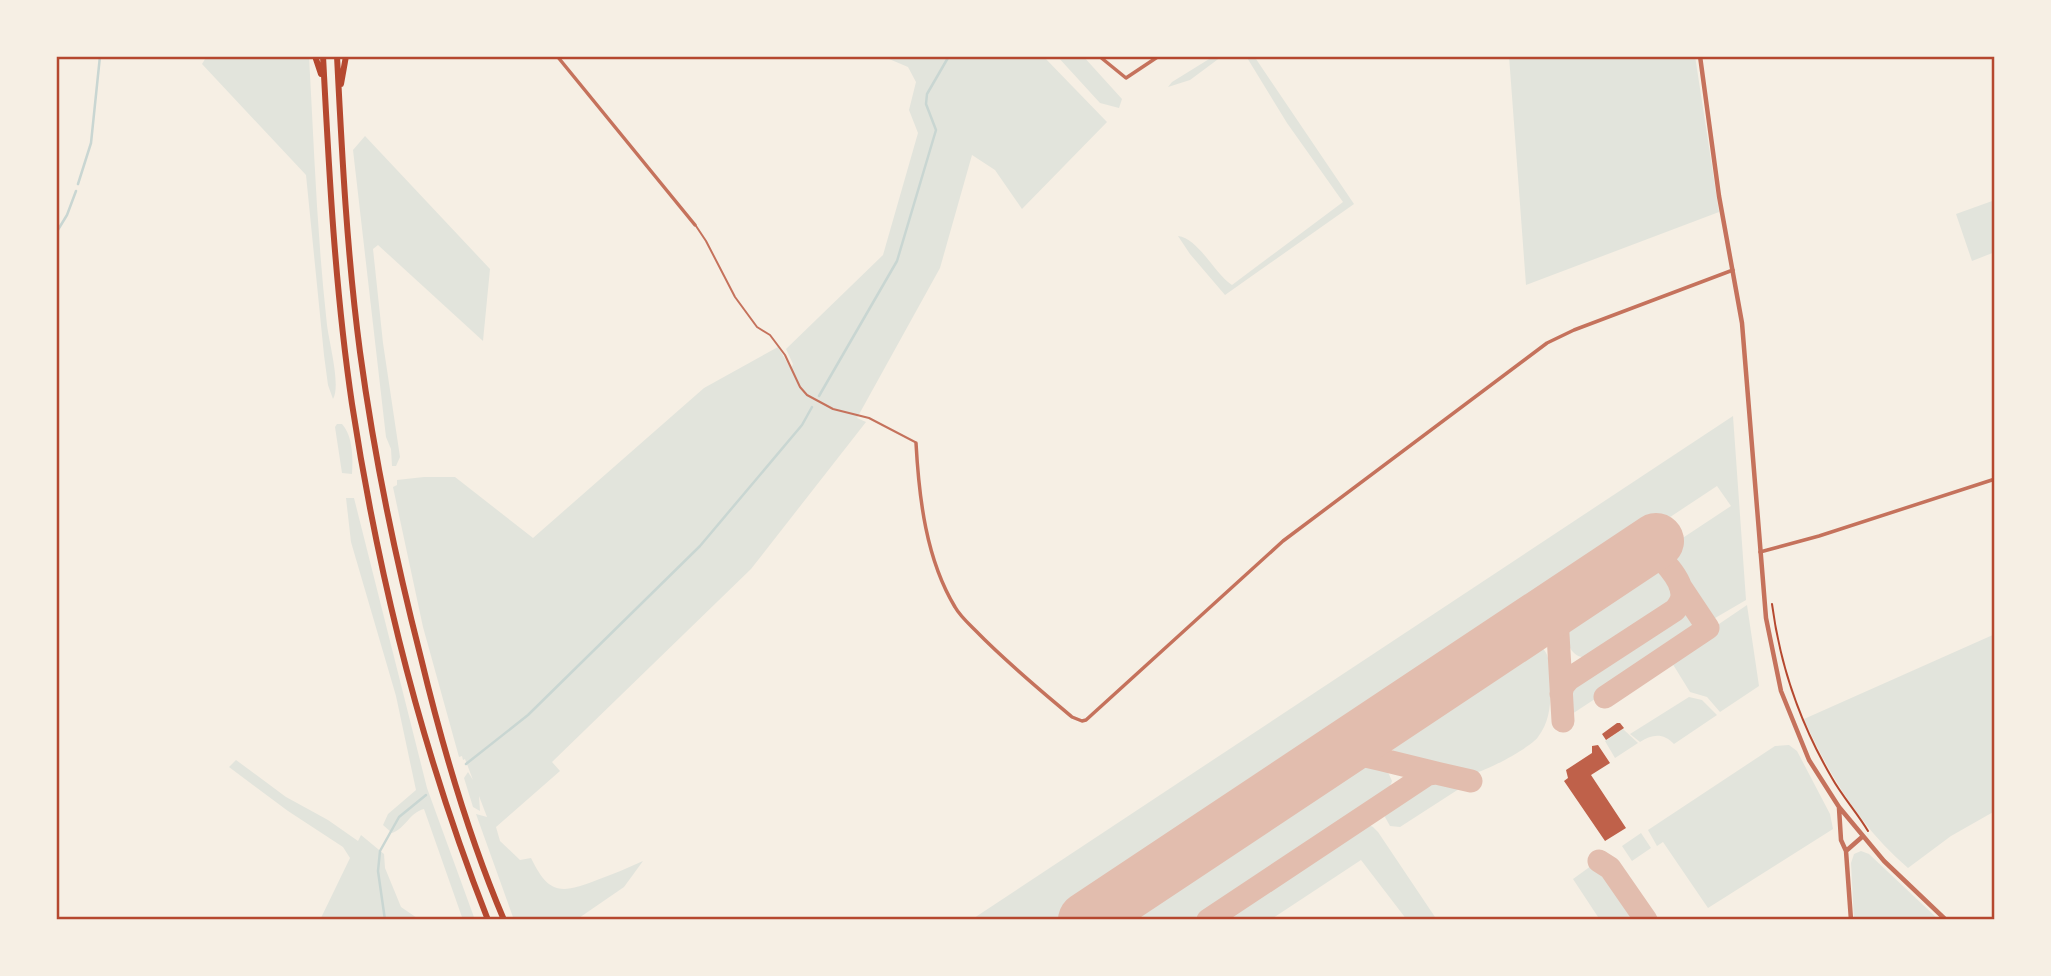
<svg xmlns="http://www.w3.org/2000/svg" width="2051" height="976" font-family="Jost,sans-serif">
  <rect width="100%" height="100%" fill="#f6efe4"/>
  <path fill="#e2e4dc" d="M207 56H309C314 146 317 236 327 325 329 342 341 386 333 399L328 385 324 355 306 175 202 64Z
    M882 56H1043L1107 122 1022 209 995 170 972 155 940 268 857 418 866 422 751 569 552 762 560 771 496 827 500 841 520 860 531 858C549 895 561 894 597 880 613 874 628 868 643 861L624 887 576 920H514L476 814 487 817 479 796 480 811 473 807 464 778 468 772 473 780 465 759 463 760 462 756 459 757 423 627 393 487 397 485V480L424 477H455L533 538 704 388 778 347 791 369 793 364 786 349 883 255 918 133 909 110 916 82 908 67Z
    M1057 56H1083L1122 99 1119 108 1100 103Z
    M1214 56 1221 57 1190 80 1168 87 1172 82Z
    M1246 56H1254L1354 204 1225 295 1190 254 1178 236C1199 239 1214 273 1232 285L1343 202 1287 123Z
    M1509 56H1695L1719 212 1526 285Z
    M365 136 490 269 483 341 378 245 373 249 383 343 400 457 396 466H392L391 449 386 437 353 150Z
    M1995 200V252L1972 261 1956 214Z
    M1733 416 1746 600 1710 621 1663 551 1731 506 1717 486 1061 920H971Z
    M337 424H342C353 436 353 458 352 474L342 473 335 427Z
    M346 498H354L427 788 475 920H463L424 809C409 813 406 828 392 833L383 825 388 814 416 790 396 696 351 542Z
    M1646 564 1660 567C1670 579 1679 589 1672 605L1597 655C1570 666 1562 638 1568 616Z
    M1747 605 1759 686 1720 712 1707 697 1690 692 1669 658Z
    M1684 609 1691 610 1700 624V630L1572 714 1571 691 1575 681Z
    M1995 634V811L1951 836 1908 868C1861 828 1829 775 1804 719Z
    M1531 643C1549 647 1549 659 1550 675 1551 696 1552 719 1538 737 1531 747 1487 771 1474 773 1459 775 1406 766 1396 756 1390 748 1389 740 1392 731L1523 645Z
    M1689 697 1702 700 1717 715 1674 744C1663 733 1653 734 1640 742L1630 734Z
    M1623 729 1638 743 1615 758 1605 741Z
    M1789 745 1797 751 1830 814 1833 829 1708 908 1663 842 1657 846 1648 830 1775 746Z
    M1353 758 1386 768 1392 781 1387 795 1199 920H1108Z
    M236 760 286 797 328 820 358 841 361 835 384 854 385 868 401 907 420 920H320L350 858 343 847 288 811 229 767Z
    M1431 778 1461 784 1462 787 1400 827 1390 826 1385 817 1387 807Z
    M1365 823 1373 827 1378 832 1437 920H1407L1361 860 1270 920H1216Z
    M1641 833 1651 848 1632 861 1622 846Z
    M1861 851 1869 854 1939 920H1854L1851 863 1854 854Z
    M1591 866 1606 875 1637 920H1600L1573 879Z"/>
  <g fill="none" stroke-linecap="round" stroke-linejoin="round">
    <path stroke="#c9d6d2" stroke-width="2.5" d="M78 184 91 143 100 56
      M56 233 67 215 76 191
      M819 396 897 261 936 130 926 104 927 94 949 56
      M466 764 528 715 700 546 802 425 812 407
      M385 920 378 871 380 851 399 817 426 795"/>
    <path stroke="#e2bdae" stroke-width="23" d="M1523 630C1538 622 1551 623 1558 640
      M1561 694 1563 686 1569 679 1675 610C1679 605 1682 601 1682 595 1682 580 1661 554 1647 551L1630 558
      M1605 697 1708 628 1680 586
      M1563 721 1557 617 1559 609 1565 601
      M1380 725C1367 737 1367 751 1383 760L1436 773
      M1335 755 1348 752 1383 760
      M1599 861 1610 868 1646 920
      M1208 920 1428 774 1436 773 1471 781"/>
    <path stroke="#e2bdae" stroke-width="56" d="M1086 920 1656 541"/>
  </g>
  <path fill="#bf614a" d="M1617 723H1620L1624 728 1606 740 1602 734Z
    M1598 745 1610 763 1591 775 1626 828 1605 841 1564 781 1568 778 1566 770 1592 753V746Z"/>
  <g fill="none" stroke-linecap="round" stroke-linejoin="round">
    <path stroke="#b5482f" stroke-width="2" d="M1772 604C1780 665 1801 725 1832 778 1842 796 1858 814 1868 831"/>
    <path stroke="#c5725c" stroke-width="2" d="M696 226 706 241 735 297 757 327 770 335 785 355 800 387 807 395 833 409 869 418 915 442"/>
    <path stroke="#c5725c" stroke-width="3.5" d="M557 56 695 225
      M1099 56 1126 78 1159 56
      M916 443C919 498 926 559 955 607 960 616 969 624 976 631 1006 662 1039 689 1072 717L1082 721 1086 720 1283 541 1547 343 1574 330 1733 270
      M1760 552 1819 536 1995 479"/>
    <path stroke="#c5725c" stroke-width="4.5" d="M1700 56 1719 196 1742 323 1766 618 1781 691 1809 760 1839 807 1884 861 1946 920
      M1839 808 1841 840 1846 851 1851 920
      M1846 851 1862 837"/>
    <path stroke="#b5482f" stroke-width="6" d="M315 56 321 74
      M323 56C329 172 335 289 352 404 379 580 423 755 488 920
      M337 56C342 155 347 254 360 352 374 455 395 557 421 658 442 745 469 838 504 920
      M341 84 346 56"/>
  </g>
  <rect width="2051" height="976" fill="none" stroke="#f6efe4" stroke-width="116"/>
  <rect x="58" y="58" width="1935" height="860" fill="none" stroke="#b5482f" stroke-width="2.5"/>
</svg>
